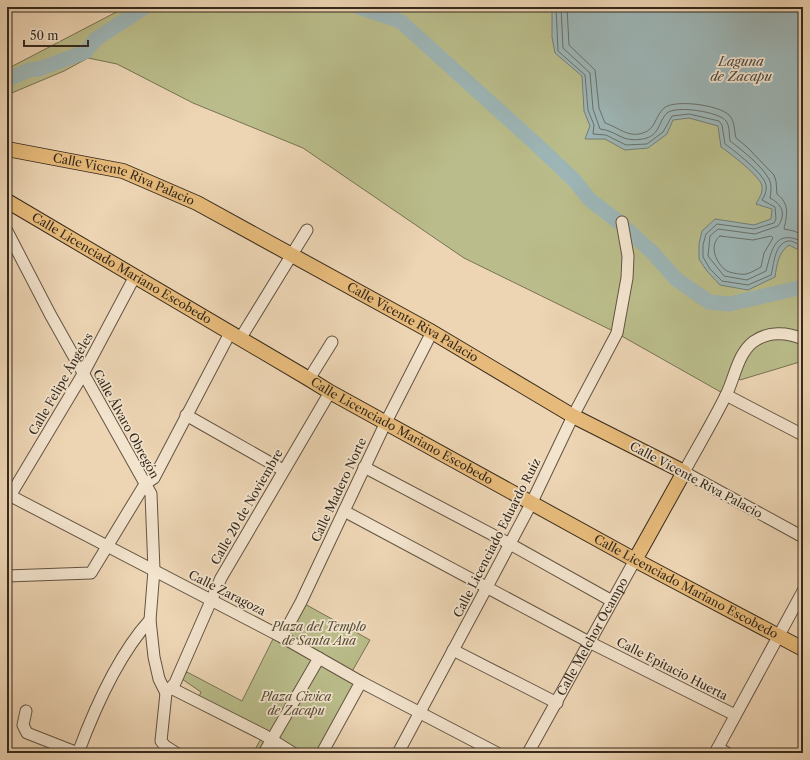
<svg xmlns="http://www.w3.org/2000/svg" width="810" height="760" font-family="'Libre Caslon Text',serif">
  <rect width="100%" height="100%" fill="#edd5b4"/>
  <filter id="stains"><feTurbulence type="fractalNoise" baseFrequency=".005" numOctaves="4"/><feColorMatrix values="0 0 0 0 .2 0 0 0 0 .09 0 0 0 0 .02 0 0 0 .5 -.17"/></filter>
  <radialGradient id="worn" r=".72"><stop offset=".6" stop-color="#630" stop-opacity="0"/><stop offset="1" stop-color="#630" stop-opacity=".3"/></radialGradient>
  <path fill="#babd8b" stroke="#787354" d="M126 7H803V361L740 380 736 376 726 395 611 330 464 258 303 148 193 103 117 64 88 58 64 71 7 95V69Z
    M303 603 370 640 350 675 282 637Z
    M273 639 359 686 322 753H293L279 747 276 753H253L263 735 197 701 201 692 182 679 187 672 242 701Z"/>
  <path fill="#9db6b7" stroke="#737e79" d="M552 7H803V252L789 245C778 253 777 264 775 277L748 290 720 285 707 271 699 259V244L702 231 715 219 754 225 771 219 772 209 756 204C759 198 763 193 762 186 760 176 730 153 721 147L718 126 689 118 673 120 667 134 648 148 625 150 605 139H585L590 126 584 111 582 76 555 53 552 37Z"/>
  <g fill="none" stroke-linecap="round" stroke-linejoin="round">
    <path stroke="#69706a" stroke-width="1" d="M556 7 558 51 585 75 588 110 594 125 593 134 606 135 626 145 647 144 663 132 672 116 689 114 719 121 722 125 725 144C736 152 760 171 765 182 768 189 765 195 762 200L775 207 776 219 774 223 754 229 717 224 706 234 703 245V257L710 269 722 281 748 285 771 275C774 265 774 244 788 241 792 240 799 245 803 247
      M561 7 563 48 590 73 593 109 600 129C618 131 621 143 643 139 660 136 658 122 667 113 676 105 720 112 726 121 730 126 729 135 730 141 742 150 762 166 769 179 772 185 771 192 770 198 781 204 787 213 778 226L755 234 718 229 710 236 708 256 724 276 747 280 766 271C772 249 775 228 803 242
      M567 7 569 45 595 70 599 108 605 123C618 127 628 138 643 133 656 129 655 116 664 108 675 99 719 105 729 115 735 121 734 130 736 138L747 147 774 175 776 181 777 194C790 204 787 215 784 229L794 231 803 235
      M720 236 753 240 771 236 773 238 764 253 761 267C757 269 751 273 746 274 742 275 731 273 727 271 716 264 708 245 720 236Z"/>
    <path stroke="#9db6b7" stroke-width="15" d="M358 7 400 21 535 143 575 181 589 199 620 223 653 253 676 279 709 302 729 304 803 287
      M7 80 29 70 39 69 85 52 96 39 145 7"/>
    <defs>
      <g id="minor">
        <path d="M7 231 50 314 151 494 154 570 150 620 154 657 159 679 166 693"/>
        <path d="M240 339 307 230"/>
        <path d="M803 339C787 332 768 331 753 342 738 354 735 376 727 393 714 420 698 446 684 472L803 537"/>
        <path d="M309 379 332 342"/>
        <path d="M726 395 803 435"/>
        <path d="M186 415 283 470"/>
        <path d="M364 467 510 544 612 601"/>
        <path d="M7 494 282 637 361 682 497 753"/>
        <path d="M7 501 83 374 134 278"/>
        <path d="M344 511 589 642 735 715"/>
        <path d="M7 576 91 573 145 484 154 478 230 333"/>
        <path d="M282 637 301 602 386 422 432 332"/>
        <path d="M453 650 557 703"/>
        <path d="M171 688 264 735 293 753"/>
        <path d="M26 711 23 725 27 733 78 753"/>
        <path d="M718 748 727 753"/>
        <path d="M78 753C94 710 119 654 150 620"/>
        <path d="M176 753 165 746 161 741 166 693 175 683 221 578 330 392"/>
        <path d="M264 753 319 658"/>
        <path d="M322 753 361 682"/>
        <path d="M398 753 487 587 532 502 573 416 617 333 627 278 628 256 622 222"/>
        <path id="s1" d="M528 753 635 560"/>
        <path d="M715 753 803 591"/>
      </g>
      <g id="major">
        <path id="s2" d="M7 149 123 171 197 203 432 332 573 416 684 472 635 560"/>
        <path id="s3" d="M7 201 309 379 330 392 635 560 803 649"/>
      </g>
    </defs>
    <use href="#minor" stroke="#635443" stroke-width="13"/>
    <use href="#major" stroke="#35291d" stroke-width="16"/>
    <use href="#minor" stroke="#f3e4ce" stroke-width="11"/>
    <use href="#major" stroke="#e6ba7a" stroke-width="14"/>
  </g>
  <g text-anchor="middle" stroke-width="3.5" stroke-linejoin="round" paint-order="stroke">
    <g font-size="12" fill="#35291d" stroke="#f3e4ce">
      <text dy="4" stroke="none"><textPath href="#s2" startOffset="121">Calle Vicente Riva Palacio</textPath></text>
      <text dy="4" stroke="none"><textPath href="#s3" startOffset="133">Calle Licenciado Mariano Escobedo</textPath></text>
      <text dy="4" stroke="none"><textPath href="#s2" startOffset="445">Calle Vicente Riva Palacio</textPath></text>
      <text transform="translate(61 384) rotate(-60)" y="4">Calle Felipe Ángeles</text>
      <text transform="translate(126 424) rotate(61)" y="4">Calle Álvaro Obregón</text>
      <text dy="4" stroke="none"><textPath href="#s3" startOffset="457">Calle Licenciado Mariano Escobedo</textPath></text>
      <text transform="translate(696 480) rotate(28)" y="4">Calle Vicente Riva Palacio</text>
      <text transform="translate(339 490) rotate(-65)" y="4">Calle Madero Norte</text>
      <text transform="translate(247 507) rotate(-60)" y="4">Calle 20 de Noviembre</text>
      <text transform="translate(497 538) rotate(-63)" y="4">Calle Licenciado Eduardo Ruíz</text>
      <text dy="4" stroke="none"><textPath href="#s3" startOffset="781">Calle Licenciado Mariano Escobedo</textPath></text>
      <text transform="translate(227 593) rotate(27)" y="4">Calle Zaragoza</text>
      <text dy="4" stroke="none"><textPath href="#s1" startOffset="133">Calle Melchor Ocampo</textPath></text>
      <text transform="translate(672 669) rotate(27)" y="4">Calle Epitacio Huerta</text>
    </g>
    <g font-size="12" font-style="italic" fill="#564e38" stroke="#f3e4ce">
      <text x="319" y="631">Plaza del Templo<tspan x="319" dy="14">de Santa Ana</tspan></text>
      <text x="296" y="701">Plaza Civica<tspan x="296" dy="14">de Zacapu</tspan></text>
    </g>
    <g font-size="13" font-style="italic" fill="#4f4c44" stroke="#f3e4ce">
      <text x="741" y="66">Laguna<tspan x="741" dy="15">de Zacapu</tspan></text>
    </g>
  </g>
  <rect width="810" height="760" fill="none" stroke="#edd5b4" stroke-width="24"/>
  <rect x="8" y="8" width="794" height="744" fill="none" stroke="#35291d" stroke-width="2"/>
  <rect x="12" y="12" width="786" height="736" fill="none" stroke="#35291d"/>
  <path d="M24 40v6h64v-6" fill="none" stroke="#35291d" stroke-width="2"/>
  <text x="30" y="40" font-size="12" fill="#35291d" stroke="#f3e4ce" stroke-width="3" paint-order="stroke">50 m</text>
  <rect width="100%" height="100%" filter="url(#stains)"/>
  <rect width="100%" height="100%" fill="url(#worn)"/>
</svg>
